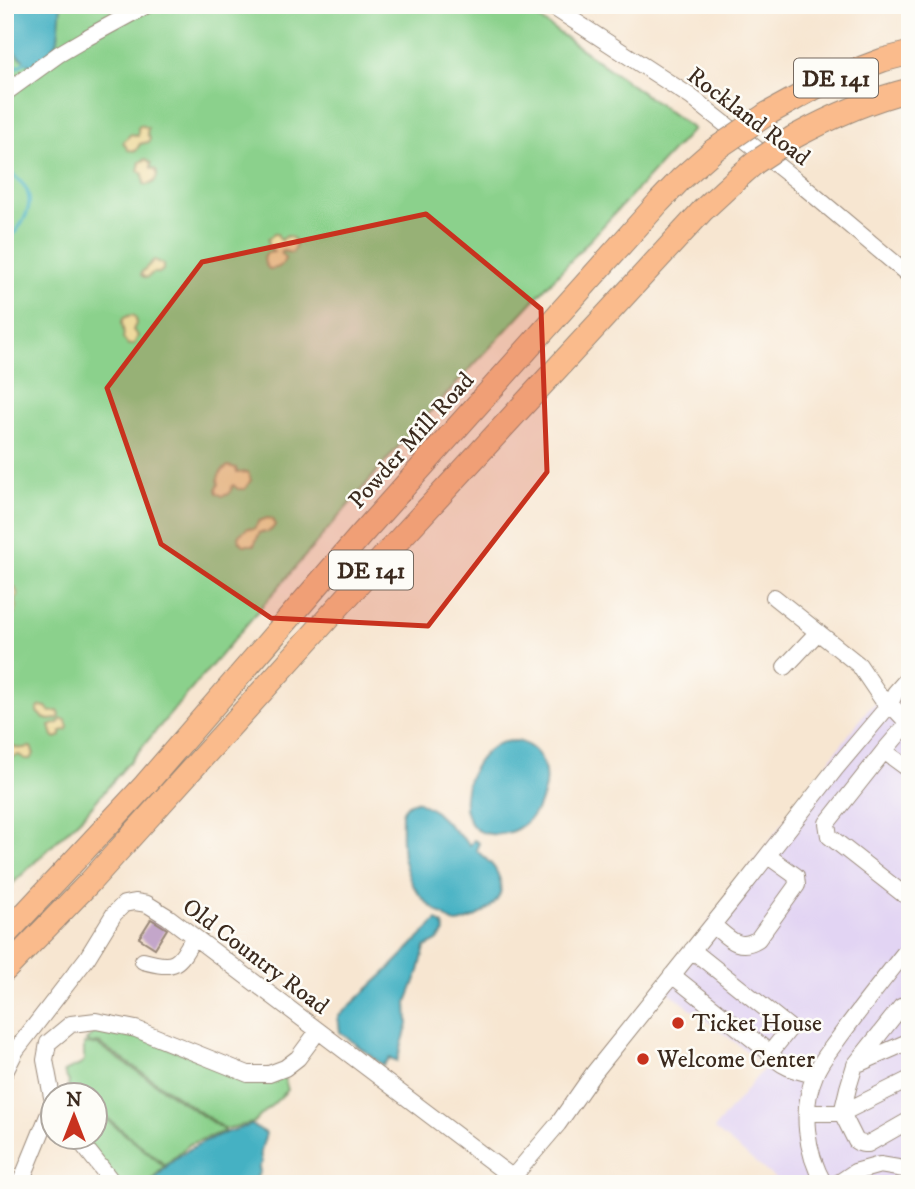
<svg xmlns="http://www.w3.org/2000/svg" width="915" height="1189" font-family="'IM FELL DW Pica',serif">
  <rect width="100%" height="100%" fill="#fdfcf7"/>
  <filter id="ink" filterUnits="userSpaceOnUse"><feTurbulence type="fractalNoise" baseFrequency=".0143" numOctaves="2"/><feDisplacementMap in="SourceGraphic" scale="14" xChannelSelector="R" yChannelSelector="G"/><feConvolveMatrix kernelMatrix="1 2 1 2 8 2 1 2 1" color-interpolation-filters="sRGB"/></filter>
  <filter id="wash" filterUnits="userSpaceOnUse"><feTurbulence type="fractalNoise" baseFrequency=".00686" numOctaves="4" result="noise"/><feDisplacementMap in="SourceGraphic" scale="28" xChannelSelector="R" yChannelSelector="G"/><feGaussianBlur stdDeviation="1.57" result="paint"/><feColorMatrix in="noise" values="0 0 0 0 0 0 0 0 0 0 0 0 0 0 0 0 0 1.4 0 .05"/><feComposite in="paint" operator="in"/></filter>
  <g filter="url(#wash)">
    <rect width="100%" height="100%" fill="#f7e6d1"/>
    <path fill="#e2d4f3" d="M894 690 910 700V1184H782L714 1129 766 1066 661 986 868 709Z"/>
    <path fill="#8bd18c" stroke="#637e55" stroke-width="2" d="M5 5H520L693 129 404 440 85 814 5 891Z
      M112 1027 247 1077 283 1074 288 1090 253 1123 225 1129 99 1043 91 1044 86 1041 95 1031Z
      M84 1044 98 1045 225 1131 190 1144 165 1165 95 1108 94 1094H78L68 1087 69 1082 64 1072 80 1065 84 1060Z
      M95 1110 164 1166 149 1184H117L79 1137 94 1136Z"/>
    <path fill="#eeda9e" stroke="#94825e" stroke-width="2" d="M141 125 148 128 147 134 150 138 149 142 140 144 136 151 128 150 123 142 131 134 138 136V128Z
      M146 159 151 163V168L156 170C159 178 155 183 147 185L144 184 143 174 138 171 140 162Z
      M274 234H277L281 240 287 236C296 238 298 245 292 253L282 251 281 253 285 258C283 267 277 269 269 269 264 264 262 259 267 253L274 252 269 246 268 239Z
      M154 260 163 264V270L159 273H153L146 278 141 275 142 272Z
      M133 315 136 319V324L133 330 138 336 134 344 128 345 123 338C127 328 113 318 133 315Z
      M228 466 236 468 237 473 248 472 251 480 245 489H238L233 485C229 492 233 494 222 496L217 493 216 489 219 484C215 476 223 470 228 466Z
      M267 518 273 519 275 525C271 532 267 533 260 532L254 545H244L239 541V535L248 528 254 529 259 521Z
      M12 587H15L18 595 14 600 17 606 15 614 9 616 5 614V595L9 594Z
      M41 706 46 707 50 712 58 711 60 715 59 718C49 722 44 720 37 712V709Z
      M62 719 66 720 68 727 66 730 61 731V736L56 738 53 736 50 726 58 723Z
      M5 738C18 749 12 750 31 747L34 754 30 759H25L19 755 8 758 5 756Z"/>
    <path fill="#45b1c3" stroke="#406e70" stroke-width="2" d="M5 5H61L58 39 49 55 31 67 12 50 5 40Z
      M517 741C570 755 542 841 490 834 477 832 471 827 467 815 458 791 477 751 501 743 506 741 512 741 517 741Z
      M417 801 433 810 470 845 474 840 479 843 476 850C482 856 491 862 495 869 507 889 500 902 482 913 475 917 465 923 457 923 451 923 448 918 443 915 425 904 413 891 407 871 400 853 402 831 402 812 406 805 409 802 417 801Z
      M437 920 443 925 445 932 437 941 425 947 419 971 407 1002 408 1024 397 1061 390 1058 383 1065 340 1032 338 1017 386 972Z
      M252 1125 266 1133C264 1144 258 1151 262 1162L259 1167 260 1172 252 1184H152C173 1150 216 1134 252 1125Z"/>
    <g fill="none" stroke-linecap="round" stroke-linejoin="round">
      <path stroke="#45b1c3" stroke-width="3.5" d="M5 73 26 62 27 58
        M5 167C11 174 20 180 25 187 37 206 20 230 5 241"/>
    </g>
    <g id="blocks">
      <path fill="#c3a6ca" d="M151 919 167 929 155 948 139 938Z"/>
    </g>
  </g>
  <g filter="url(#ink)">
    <use href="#blocks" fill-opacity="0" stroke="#998878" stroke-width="2"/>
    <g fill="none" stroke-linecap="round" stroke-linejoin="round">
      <defs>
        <path id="minor" d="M550 5 691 97 797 181 910 276
          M5 93 59 54 88 37 147 5
          M774 597 859 665 884 702 890 704 910 725
          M785 667 818 632
          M908 723 884 751 827 823 829 836 903 894 910 886
          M884 751 910 770
          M713 925C728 937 738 952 758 939L797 885 796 876 768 856
          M692 950 790 1028 770 1053
          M143 961C176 970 178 965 194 937
          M672 975 770 1053C781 1068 798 1071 814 1075
          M860 1063 910 1041
          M5 1072 16 1050 87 958 114 914 124 904 135 902 147 904 168 917 521 1184
          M52 1097 45 1060 48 1043 71 1024 96 1021 136 1029 248 1074H269L285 1068 298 1058 318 1031
          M807 1113H842L856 1141C860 1144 863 1144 868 1144L910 1120
          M842 1113 848 1088 855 1065 901 1007 910 1003
          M842 1113 910 1079
          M76 1136 114 1184
          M20 1184 52 1106
          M507 1184 558 1124 593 1074 735 897 836 768 890 704 895 693 910 676
          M824 1184C806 1152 800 1110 815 1075 820 1061 832 1048 841 1035 863 1005 887 975 910 946
          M837 1184 855 1172 880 1165 910 1170"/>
        <path id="highway" d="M767 114 827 81 883 60 910 53
          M794 137C831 117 868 100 910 90
          M5 935 145 785 360 536 659 202 681 179 714 150
          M5 970 90 882 385 555 703 210 742 174"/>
      </defs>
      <use href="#minor" stroke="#998878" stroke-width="18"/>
      <use href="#highway" stroke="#998878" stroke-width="25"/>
      <use href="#minor" stroke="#fff" stroke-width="16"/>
      <use href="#highway" stroke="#fabb8c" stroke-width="23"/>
      <defs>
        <path id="highway-bridge" d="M714 150 767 114
          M742 174 756 162 794 137"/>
      </defs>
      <use href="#highway-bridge" stroke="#998878" stroke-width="25" stroke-linecap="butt"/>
      <use href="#highway-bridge" stroke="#fabb8c" stroke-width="23"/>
    </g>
  </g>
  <path fill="#c8321e" fill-opacity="0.2" stroke="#c8321e" stroke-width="5" stroke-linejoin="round" d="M426 214 541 309 547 472 428 626 271 618 161 544 107 388 202 262Z"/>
  <g fill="#c8321e" stroke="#fdfcf7" stroke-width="2.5">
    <circle cx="678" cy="1023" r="7"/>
    <circle cx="643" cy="1059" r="7"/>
  </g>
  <g text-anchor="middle" stroke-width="5" stroke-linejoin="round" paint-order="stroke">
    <g fill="#fdfcf7" stroke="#75695f" stroke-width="2">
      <rect x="794" y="58.5" width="84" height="39" rx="5"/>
      <rect x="329" y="550.5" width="84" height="39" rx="5"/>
    </g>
    <g font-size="23" font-weight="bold" fill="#3b2a1e">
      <text x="836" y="86">DE 141</text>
      <text x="371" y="578">DE 141</text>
    </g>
    <g font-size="24" fill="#3b2a1e" stroke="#fdfcf7">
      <text transform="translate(749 116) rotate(37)" y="8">Rockland Road</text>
      <text transform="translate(411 440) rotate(-48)" y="8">Powder Mill Road</text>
      <text transform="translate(256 956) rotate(37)" y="8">Old Country Road</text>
    </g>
    <g font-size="24" fill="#3b2a1e" stroke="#fdfcf7" text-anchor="start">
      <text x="692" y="1031">Ticket House</text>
      <text x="657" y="1067">Welcome Center</text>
    </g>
  </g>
  <rect width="915" height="1189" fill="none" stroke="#fdfcf7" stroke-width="28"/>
  <g transform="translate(74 1116)"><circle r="33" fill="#fdfcf7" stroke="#afa8a0" stroke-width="2"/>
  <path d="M0-5L12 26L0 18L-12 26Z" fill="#c8321e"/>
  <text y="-10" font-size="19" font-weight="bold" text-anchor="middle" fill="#3b2a1e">N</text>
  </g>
</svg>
